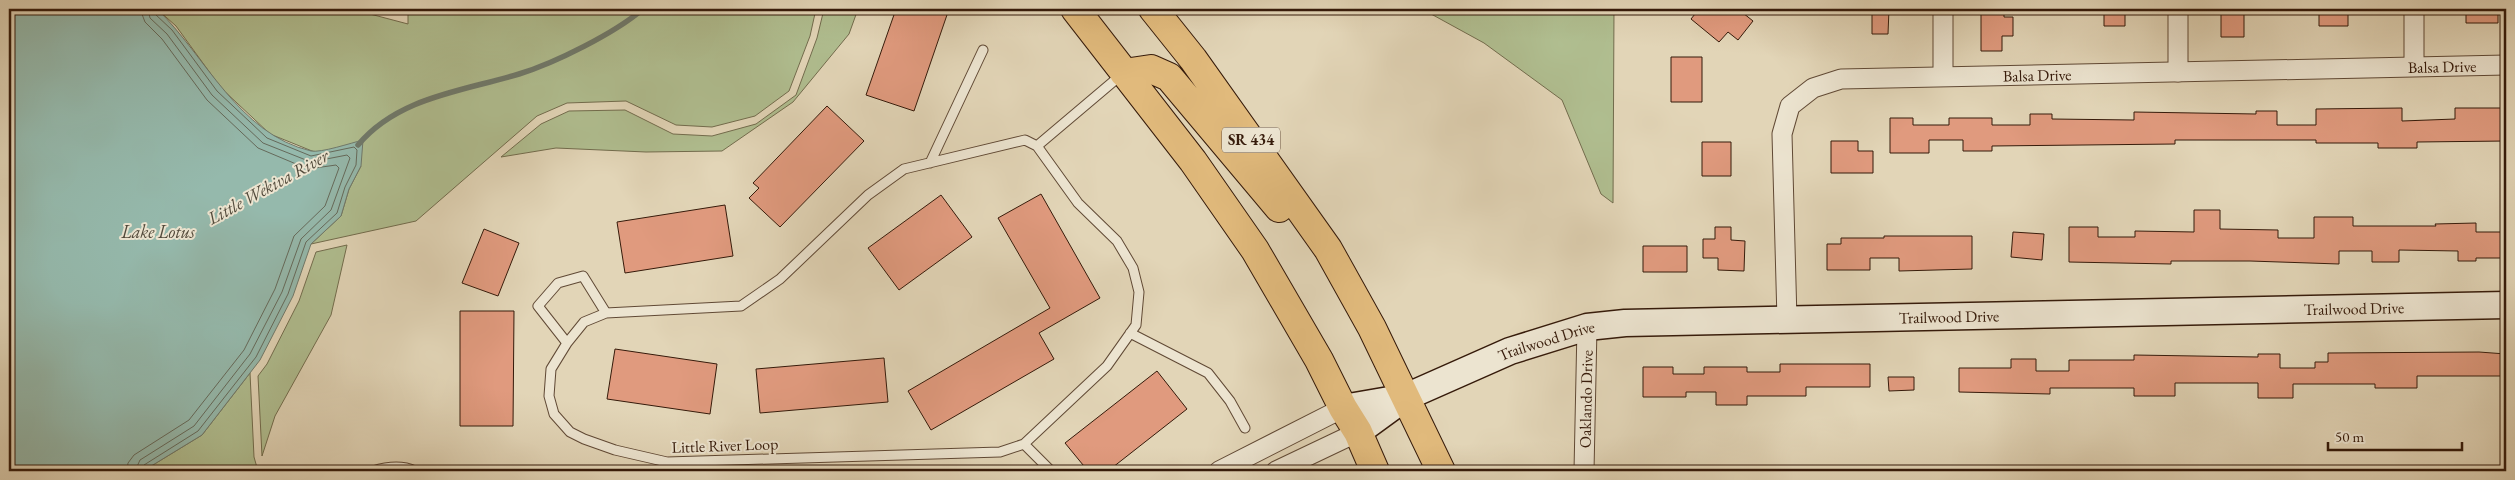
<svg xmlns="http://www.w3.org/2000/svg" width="2515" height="480" font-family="'EB Garamond',serif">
  <rect width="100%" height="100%" fill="#e2d5b7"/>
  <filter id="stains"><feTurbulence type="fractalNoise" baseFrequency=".004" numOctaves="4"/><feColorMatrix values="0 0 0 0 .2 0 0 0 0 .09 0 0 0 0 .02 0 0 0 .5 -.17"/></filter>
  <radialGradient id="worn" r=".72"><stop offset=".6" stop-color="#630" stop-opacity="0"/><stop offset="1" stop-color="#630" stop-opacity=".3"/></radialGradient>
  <path fill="#b0be90" stroke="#726c4d" d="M157 9H351L408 24V9H816L810 36 789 91 755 116 712 127 676 125 626 101 567 103 537 116 416 221 311 244 341 216 349 189 361 166 312 151 270 134 221 88 176 26Z
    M824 9H858L849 34 793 102 722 151 646 152 556 148 501 157 541 124 569 111 625 110 673 134 712 136 756 124 796 95 817 38Z
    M1422 9H1614L1613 203 1601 194 1562 100 1484 43Z
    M347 245 331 315 275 416 262 456 258 376 267 364 299 301 316 252Z
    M250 373 254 457 258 471H143L202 435Z"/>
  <path fill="#95b9ac" stroke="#6f796b" d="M9 9H157C206 56 238 134 311 151 321 153 351 143 363 140L361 166 349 189 341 216 311 244 293 296 260 360 202 435 143 471H9Z"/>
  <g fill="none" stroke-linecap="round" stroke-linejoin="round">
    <path stroke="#656a5b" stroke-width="1" d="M127 471 128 463 134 455 189 420 244 350 275 289 294 236 325 206 339 168 336 165 308 169 258 148 207 100 162 39 145 22 140 9
      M135 471 140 460 194 426 250 354 282 292 301 239 331 210 350 158 347 155 311 162 263 143 212 95 167 34 150 18 148 9
      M141 471 144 465 198 431 256 357 288 294 306 242 337 213 345 187 356 165 357 150 354 147 311 156 267 138 217 91 172 30 155 14 154 9"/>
    <path stroke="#6f796b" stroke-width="5.5" d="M358 145C398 97 463 91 519 74 555 63 615 33 643 9"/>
  </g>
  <path fill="#e09a7e" stroke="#351a0a" d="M896 9H949L914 111 866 95Z
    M1699 9H1738L1753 21 1738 40 1728 32 1719 42 1691 19Z
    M1872 9H1889L1888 34H1872Z
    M1981 9H2004V17H2013V36H2002V51H1981Z
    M2104 9H2125V26H2104Z
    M2221 9H2244V37H2221Z
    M2319 9H2348V26H2319Z
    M2466 9H2498V23H2466Z
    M1671 57H1702V102H1671Z
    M827 106 864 141 780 227 749 198 759 188 753 183Z
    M2402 108V121L2455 119V108H2506V141L2417 142V148H2378V143H2316V140H2175V144L1992 146V151H1963V140H1929V153H1890V118H1913V125H1949V118H1992V125H2030V114H2052V119L2134 120V112L2256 114V111H2277V125H2316V109Z
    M1831 141H1858V151H1873V173H1831Z
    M1702 142H1731V176H1702Z
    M1041 194 1100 298 1039 333 1054 359 931 430 908 391 1050 308 998 218Z
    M941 195 972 237 899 290 868 248Z
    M725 205 733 256 625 273 617 222Z
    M2194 210H2220V229L2278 230V238H2314V217H2353V226H2436L2435 224 2476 223V232H2506V258H2476V261H2458V251L2399 250V262H2372V251H2339V264L2250 261H2171V264L2069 262V227H2098V237H2135V231L2194 232Z
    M1715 227H1731V240L1745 241 1744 271 1718 270V258H1703V239H1715Z
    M484 229 519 243 498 296 462 283Z
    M2013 232 2044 234 2042 260 2011 257Z
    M1884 236H1972V269L1899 271V258H1870V270H1827V244H1841V238H1884Z
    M1643 246H1687V272H1643Z
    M460 311H514L513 426H460Z
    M615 349 717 364 710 414 607 399Z
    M2479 352 2506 354V376H2417V388H2375V384H2293V398H2258V383H2175V396H2134V388H2050V394L1959 392V368H2011V359H2036V371H2069V360H2134V355L2258 357V354H2280V368H2315V362H2328V353Z
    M884 358 888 402 760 413 756 369Z
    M1780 364H1870V387H1806V396H1747V405H1716V392H1686V397H1643V367H1673V374H1704V367H1747V372H1780Z
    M1157 371 1187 409 1108 471H1088L1065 443Z
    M1888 377H1914V390L1889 391Z"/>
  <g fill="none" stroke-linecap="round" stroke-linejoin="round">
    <defs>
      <path id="lane" d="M1025 140 1037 146 1078 203 1117 241 1133 268 1139 292 1136 325 1107 366 1024 444 1000 452 667 462 615 450 584 439 570 432 554 414 549 396 551 369 567 343 584 322 606 313 741 306 780 279 868 195 904 169Z
        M1037 146 1121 75
        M930 163 983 50
        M1130 333 1208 373 1230 401 1245 428
        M567 343 538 306 558 283 583 276 606 313
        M1024 444 1051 471
        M373 471C386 467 402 465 415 471"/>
      <g id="street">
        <path d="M1943 9V76"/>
        <path d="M2414 66V9"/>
        <path d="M2178 72V9"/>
        <path id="s1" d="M1787 320 1782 134 1790 106 1813 88 1841 79 2506 65"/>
        <path d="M1219 471 1343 408"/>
        <path d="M1276 471 1358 432"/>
        <path id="s2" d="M1584 471 1587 327"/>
      </g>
      <g id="secondary">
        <path d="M1343 408 1401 398"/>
        <path id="s3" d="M1358 432 1406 397 1510 351 1587 327 1625 323 2506 305"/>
      </g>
      <path id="primary" d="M1075 9 1193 161 1255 250 1319 360 1343 408 1358 432 1375 471
        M1153 9 1193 59 1328 249 1372 328 1441 471
        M1124 73 1151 69 1169 77 1279 208"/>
    </defs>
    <use href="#lane" stroke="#604935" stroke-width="11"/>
    <use href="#street" stroke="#604935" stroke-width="21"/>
    <use href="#secondary" stroke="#351a0a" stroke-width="29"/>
    <use href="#primary" stroke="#351a0a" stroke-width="30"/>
    <use href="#lane" stroke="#ece4d0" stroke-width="9"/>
    <use href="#street" stroke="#ece4d0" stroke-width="19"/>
    <use href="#secondary" stroke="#ece4d0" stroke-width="26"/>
    <use href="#primary" stroke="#e1ba7c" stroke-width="28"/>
  </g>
  <g text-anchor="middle" stroke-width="4" stroke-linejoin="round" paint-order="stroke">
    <rect fill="#ece4d0" stroke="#6c5745" stroke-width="1" x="1222" y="127.5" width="58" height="25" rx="4"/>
    <g font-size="15" font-weight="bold" fill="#351a0a">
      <text x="1251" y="145">SR 434</text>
    </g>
    <g font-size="16" fill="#351a0a" stroke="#ece4d0">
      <text dy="6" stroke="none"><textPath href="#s1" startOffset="875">Balsa Drive</textPath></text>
      <text dy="6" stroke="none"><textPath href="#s1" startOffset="470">Balsa Drive</textPath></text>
      <text dy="6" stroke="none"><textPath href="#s3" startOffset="1021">Trailwood Drive</textPath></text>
      <text dy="6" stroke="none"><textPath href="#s3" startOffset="616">Trailwood Drive</textPath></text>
      <text dy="6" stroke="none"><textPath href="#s3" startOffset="211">Trailwood Drive</textPath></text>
      <text dy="6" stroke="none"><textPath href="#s2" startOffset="72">Oaklando Drive</textPath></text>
      <text transform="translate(725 445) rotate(-2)" y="6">Little River Loop</text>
    </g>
    <g font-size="18" font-style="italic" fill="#524a3b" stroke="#ece4d0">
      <text transform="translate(268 187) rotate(-29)" y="6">Little Wekiva River</text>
      <text x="158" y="238">Lake Lotus</text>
    </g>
  </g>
  <rect width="2515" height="480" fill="none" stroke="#e2d5b7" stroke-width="30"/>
  <rect x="10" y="10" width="2495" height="460" fill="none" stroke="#351a0a" stroke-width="2.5"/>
  <rect x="15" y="15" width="2485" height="450" fill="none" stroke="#351a0a"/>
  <path d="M2328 442v8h134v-8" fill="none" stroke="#351a0a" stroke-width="2.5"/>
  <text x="2335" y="442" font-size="15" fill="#351a0a" stroke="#ece4d0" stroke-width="4" paint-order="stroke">50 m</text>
  <rect width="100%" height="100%" filter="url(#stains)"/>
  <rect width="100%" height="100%" fill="url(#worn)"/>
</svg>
